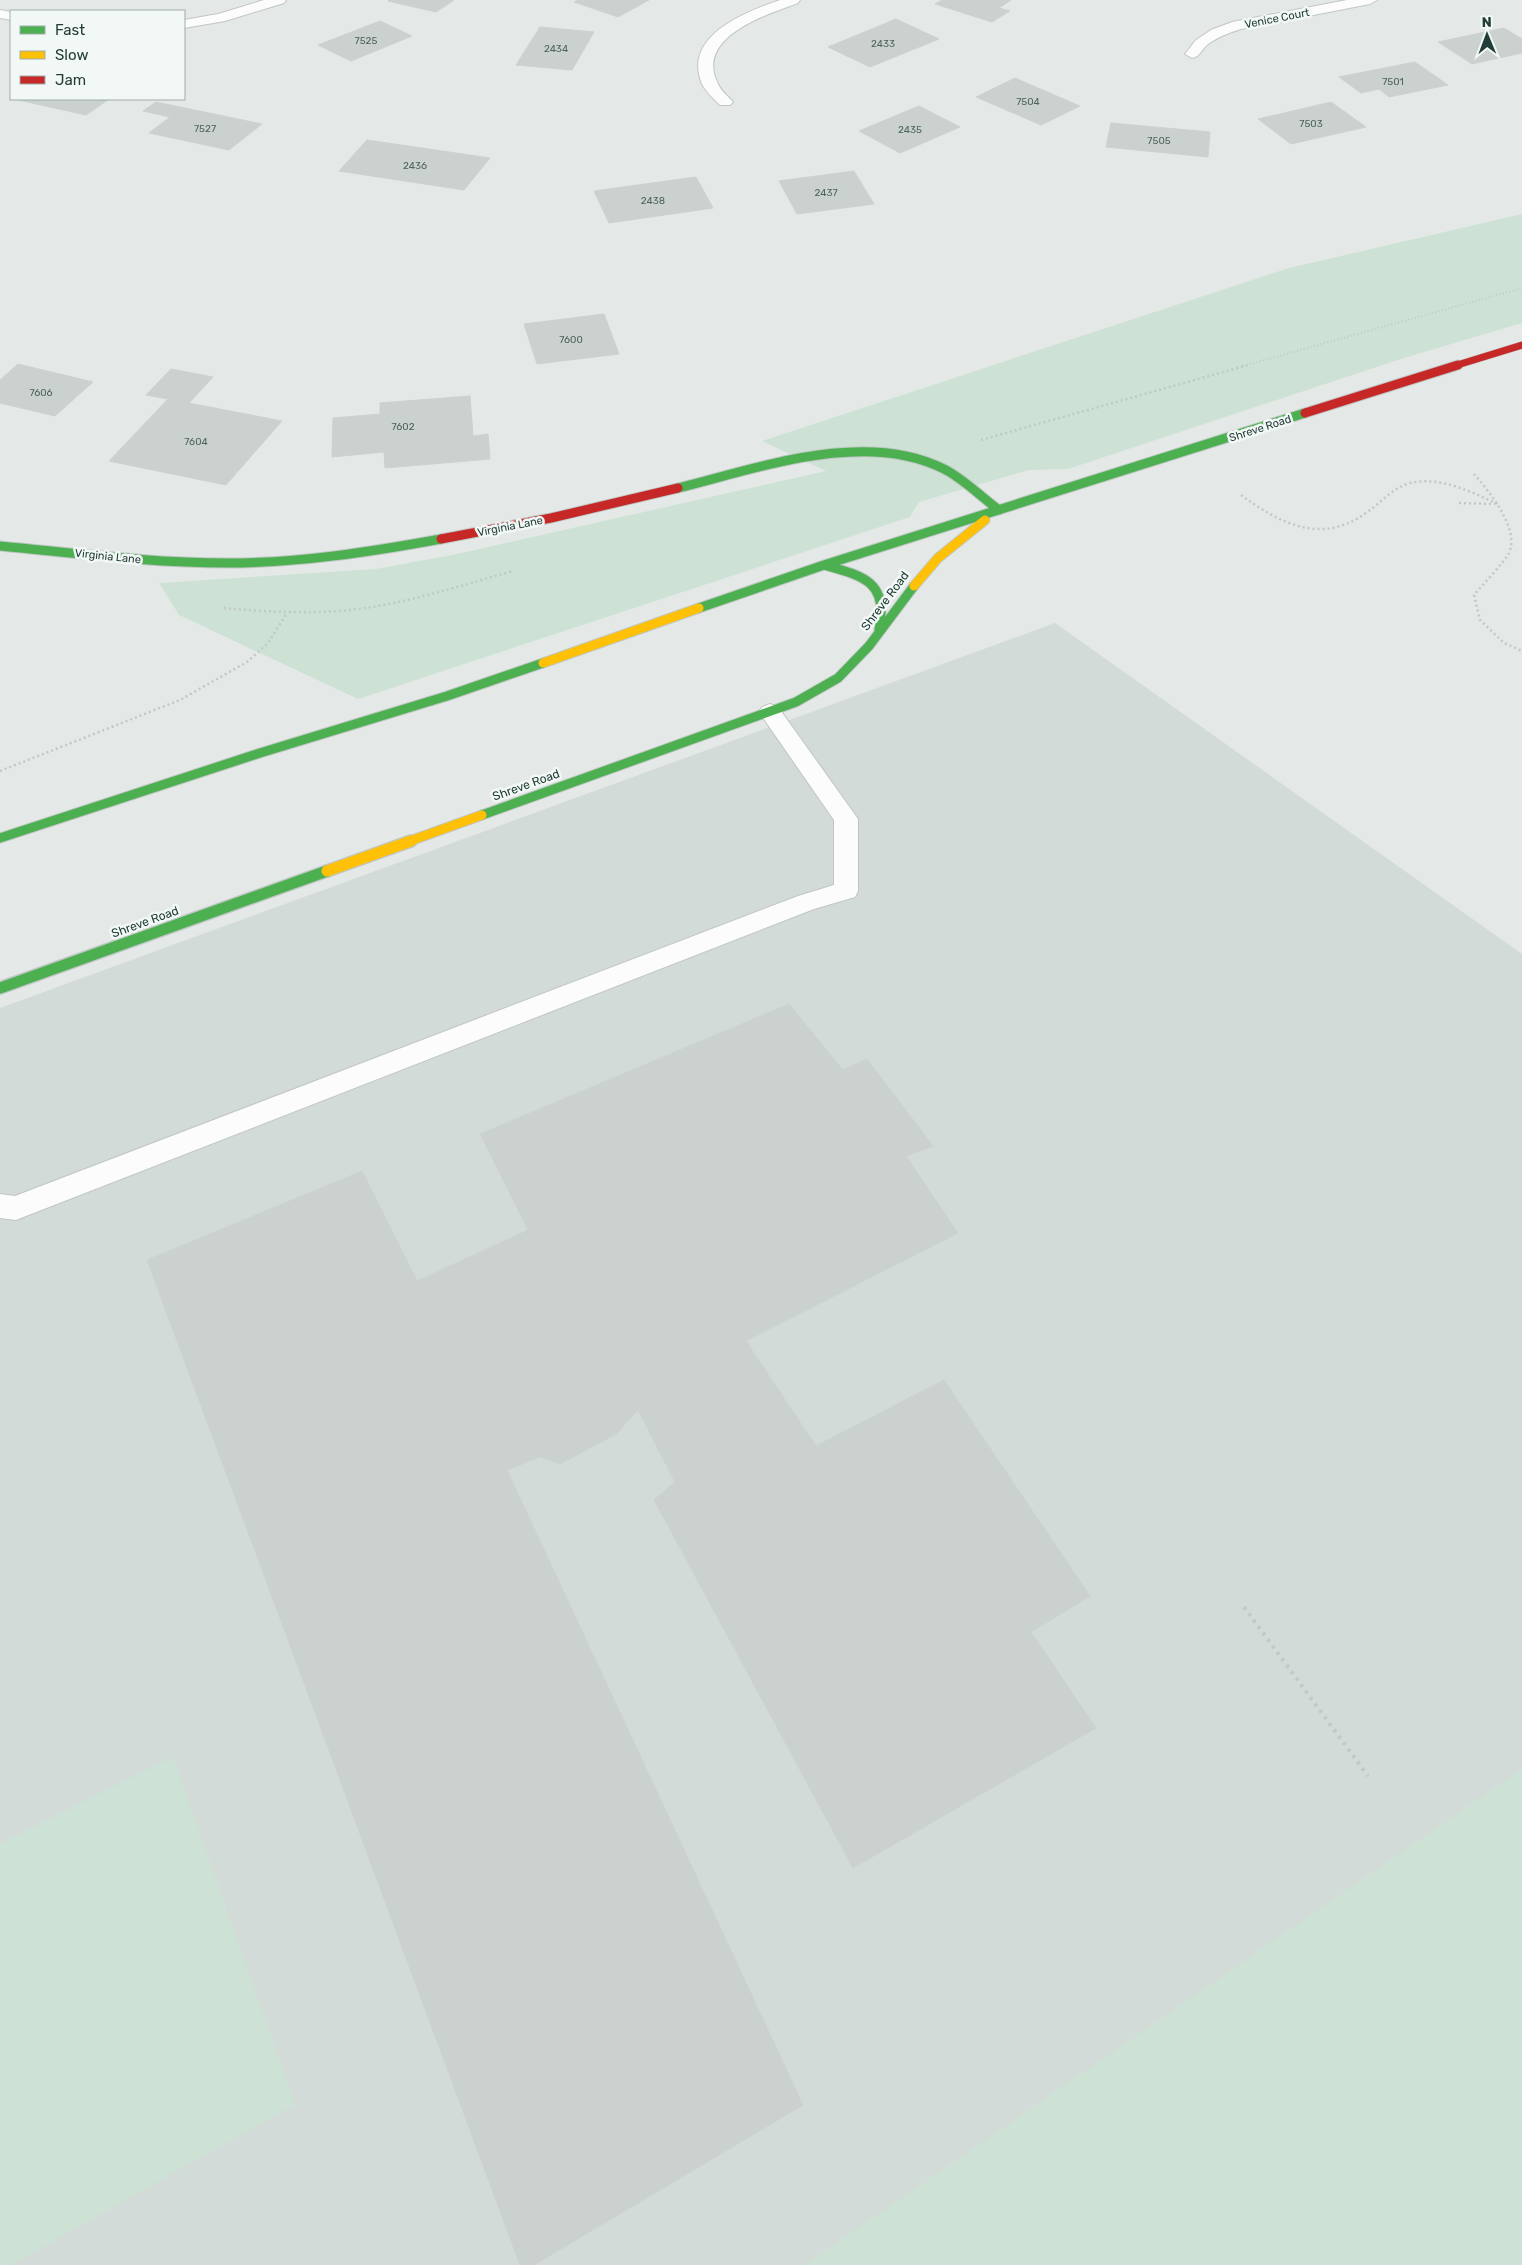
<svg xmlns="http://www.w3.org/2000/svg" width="1522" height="2265" font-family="Rubik,sans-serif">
  <rect width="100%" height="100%" fill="#e4e9e7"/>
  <path fill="#d2dbd7" d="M1055 623 1522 954V2265H0V1008Z"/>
  <path fill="#cde2d5" d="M1522 214V323L1404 358 1068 469 1029 470 919 502 910 517 358 699 179 615 159 583 376 569 457 554 826 471 762 441 1289 268Z
    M173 1757 295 2104 11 2265H0V1844Z
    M1522 1769V2265H805Z"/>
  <path fill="#cbd1cf" stroke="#cdd2d0" d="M389 0H454L436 12 388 1Z
    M578 0H649L618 17 574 2Z
    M942 0H1011L999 8 1010 11 992 22 935 4Z
    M896 19 939 39 870 67 828 47Z
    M380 21 412 36 351 61 318 45Z
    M540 27 594 32 572 70 516 65Z
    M1504 28 1522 39V53L1472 64 1438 42Z
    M1415 62 1448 85 1389 97 1379 89 1361 93 1339 77Z
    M1015 78 1080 106 1041 125 976 97Z
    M14 99H109L86 115Z
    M156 102 262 124 229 150 149 133 170 117 143 111Z
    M1331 102 1366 127 1291 144 1258 119Z
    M919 106 960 127 900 153 859 131Z
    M1111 123 1210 132 1208 157 1106 147Z
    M367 140 490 158 464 190 339 171Z
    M854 171 874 204 797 214 779 181Z
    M696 177 713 208 609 223 594 191Z
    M604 314 619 354 537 364 524 324Z
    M18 364 93 382 55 416 0 403V380Z
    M171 369 213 377 189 403 282 421 226 485 109 461 168 399 146 395Z
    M470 396 473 436 488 434 490 459 385 468 384 452 332 457 333 418 380 414V403Z
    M789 1004 843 1070 867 1059 933 1146 906 1156 958 1233 746 1341 816 1446 944 1380 1090 1596 1031 1632 1096 1728 853 1868 654 1500 675 1482 638 1410 616 1434 560 1464 540 1457 507 1470 803 2105 534 2265H520L147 1260 362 1171 417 1281 528 1230 480 1134Z"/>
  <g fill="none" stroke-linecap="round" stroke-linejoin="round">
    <defs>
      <path id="lane" d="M770 704 778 707 858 819V891L855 897 814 909 26 1216 16 1220 0 1218V1194L15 1196 798 896 834 885V820L759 712 762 707Z"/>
      <path id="street" d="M264 0H286L284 3 225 21 184 28V20L218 14Z
        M780 0H800L798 3C766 15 694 37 718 84 721 91 728 96 733 102L730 105H720C714 99 706 92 702 84 682 36 745 12 780 0Z
        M1347 0H1377L1370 4 1241 29C1229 33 1217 37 1207 45 1201 50 1200 57 1192 58L1185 54 1196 40 1211 30 1232 22Z
        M0 10 11 12V20L0 18Z"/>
      <path id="fast-far1" d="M678 488C759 468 865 429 944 469 964 479 981 497 999 510
        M0 546C75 553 151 563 227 563 299 563 370 552 441 539
        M824 565C864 576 889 582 879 630
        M699 608 824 565 1305 413
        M482 815 796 702 838 678 869 646 914 586
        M0 838 260 753 447 696 543 663"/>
      <path id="fast" d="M0 988 327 871"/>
      <path id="slow-far1" d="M914 586 938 558 985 520
        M543 663 699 608
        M407 842 482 815"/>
      <path id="slow" d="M327 871 411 841"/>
      <path id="jam-far1" d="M1454 366 1522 345"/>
      <path id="jam" d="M1305 413 1458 365
        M441 539 551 518 678 488"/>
    </defs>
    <use href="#lane" stroke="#c1c6c4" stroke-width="2"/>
    <use href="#street" stroke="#c1c6c4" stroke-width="2"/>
    <use href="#fast-far1" stroke="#c0c7c5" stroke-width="11"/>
    <use href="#fast" stroke="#c0c7c5" stroke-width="14"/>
    <use href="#slow-far1" stroke="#c0c7c5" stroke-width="11"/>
    <use href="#slow" stroke="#c0c7c5" stroke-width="14"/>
    <use href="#jam-far1" stroke="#c0c7c5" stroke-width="8"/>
    <use href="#jam" stroke="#c0c7c5" stroke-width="11"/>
    <path stroke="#c1c9c7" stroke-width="2" stroke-dasharray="1 2.5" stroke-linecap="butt" d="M1243 366 1522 288"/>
    <path stroke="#c1c9c7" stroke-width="2.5" stroke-dasharray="2 3" stroke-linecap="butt" d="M981 440 1248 365
      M1474 474C1489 491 1520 529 1509 553 1503 564 1483 584 1474 595L1480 620 1504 643 1522 651
      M1241 495C1281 524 1321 545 1366 513 1381 503 1392 488 1410 483 1441 476 1471 492 1498 504
      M1459 503 1495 504
      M224 608C266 612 308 614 350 610 405 604 459 586 513 571
      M0 771 180 700 247 662 268 643 287 613"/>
    <path stroke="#c1c9c7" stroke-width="4" stroke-dasharray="3 5" stroke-linecap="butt" d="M1244 1607 1368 1776"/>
    <use href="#lane" fill="#fbfcfb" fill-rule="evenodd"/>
    <use href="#street" fill="#fbfcfb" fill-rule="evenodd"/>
    <use href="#fast-far1" stroke="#4caf50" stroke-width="9"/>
    <use href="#fast" stroke="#4caf50" stroke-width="11"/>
    <use href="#slow-far1" stroke="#ffc107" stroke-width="9"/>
    <use href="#slow" stroke="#ffc107" stroke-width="11"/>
    <use href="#jam-far1" stroke="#c62828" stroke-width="7"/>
    <use href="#jam" stroke="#c62828" stroke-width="9"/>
  </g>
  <g text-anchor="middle" stroke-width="5" stroke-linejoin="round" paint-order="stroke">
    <g font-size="10" fill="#4d635e">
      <text x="366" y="44">7525</text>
      <text x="883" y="47">2433</text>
      <text x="556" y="52">2434</text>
      <text x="1393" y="85">7501</text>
      <text x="1028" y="105">7504</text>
      <text x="1311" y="127">7503</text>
      <text x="205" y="132">7527</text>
      <text x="910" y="133">2435</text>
      <text x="1159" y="144">7505</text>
      <text x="415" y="169">2436</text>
      <text x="826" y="196">2437</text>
      <text x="653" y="204">2438</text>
      <text x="571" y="343">7600</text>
      <text x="41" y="396">7606</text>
      <text x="403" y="430">7602</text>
      <text x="196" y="445">7604</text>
    </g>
    <g font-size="11" fill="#223d37" stroke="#f2f8f6">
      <text transform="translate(1277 18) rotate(-11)" y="4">Venice Court</text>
      <text transform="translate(1260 428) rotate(-18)" y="4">Shreve Road</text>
      <text transform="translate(510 526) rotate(-11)" y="4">Virginia Lane</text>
      <text transform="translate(108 556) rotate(6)" y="4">Virginia Lane</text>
    </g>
    <g font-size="12" fill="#223d37" stroke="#f2f8f6">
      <text transform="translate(885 601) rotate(-53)" y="4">Shreve Road</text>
      <text transform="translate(526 785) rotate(-20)" y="4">Shreve Road</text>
      <text transform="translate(145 922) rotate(-20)" y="4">Shreve Road</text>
    </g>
  </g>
  <rect x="10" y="10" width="175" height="90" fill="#f2f8f6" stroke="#9fadaa"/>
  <rect x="20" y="26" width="25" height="8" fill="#4caf50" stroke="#9fadaa"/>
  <text x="55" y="35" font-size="15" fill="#223d37">Fast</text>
  <rect x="20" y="51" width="25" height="8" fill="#ffc107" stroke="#9fadaa"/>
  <text x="55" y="60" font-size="15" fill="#223d37">Slow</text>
  <rect x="20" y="76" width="25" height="8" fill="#c62828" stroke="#9fadaa"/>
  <text x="55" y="85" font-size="15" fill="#223d37">Jam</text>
  <g transform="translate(1487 35) rotate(359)" stroke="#f2f8f6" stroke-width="4" paint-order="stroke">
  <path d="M0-4L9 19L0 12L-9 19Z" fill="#223d37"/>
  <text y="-8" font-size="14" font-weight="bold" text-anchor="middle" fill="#223d37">N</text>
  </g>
</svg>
